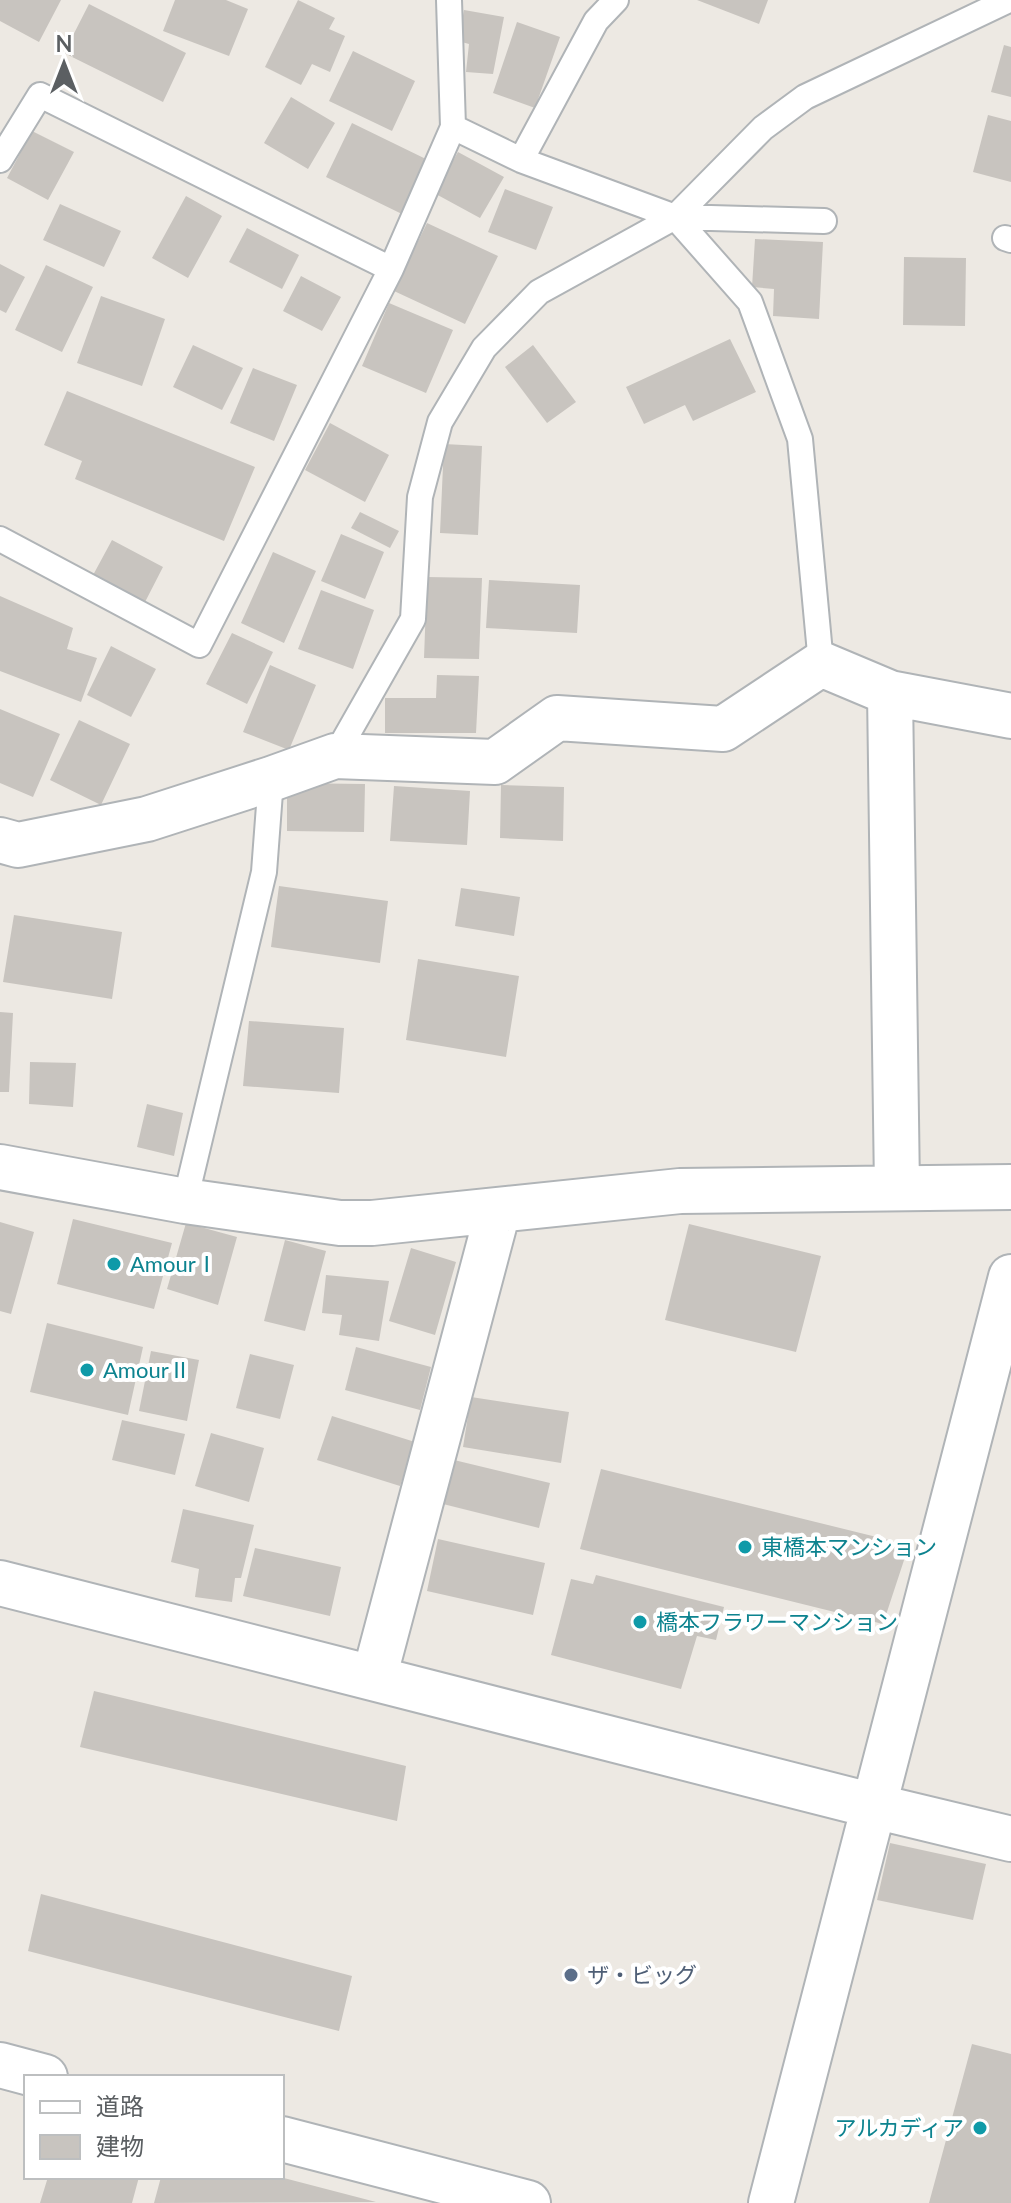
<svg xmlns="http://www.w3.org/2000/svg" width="1011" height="2203" font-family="Lato,'Noto Sans JP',sans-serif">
  <rect width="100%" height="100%" fill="#ede9e3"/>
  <path fill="#c8c4bf" d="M0 0H61L39 42 0 21Z
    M175 0H226L248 9 229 56 163 31Z
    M298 0 335 18 329 29 345 36 330 72 312 64 301 85 265 67Z
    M697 0H768L759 24Z
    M89 4 186 53 163 102 64 53Z
    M464 10 504 17 493 74 466 72 469 44 458 41Z
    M517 22 560 37 535 108 493 93Z
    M1004 45 1011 47V97L991 92Z
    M353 51 415 81 392 131 329 101Z
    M291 97 335 123 308 169 264 143Z
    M988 115 1011 121V182L973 172Z
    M352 123 430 161 404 215 326 177Z
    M32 131 74 152 48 200 7 178Z
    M458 152 504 177 480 218 434 193Z
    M505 189 553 207 536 250 488 232Z
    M186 196 222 216 188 278 152 258Z
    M60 204 121 231 104 267 43 240Z
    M427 223 498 256 465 324 394 291Z
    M247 228 299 255 282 289 229 262Z
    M755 239 823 242 819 319 773 316 774 289 752 287Z
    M904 257 966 258 965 326 903 325Z
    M0 264 25 277 6 313 0 310Z
    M46 265 93 287 62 352 15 330Z
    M301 276 341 297 322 331 283 311Z
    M101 296 165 319 142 386 77 363Z
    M389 303 453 330 426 393 362 366Z
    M730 339 756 392 693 421 685 405 644 424 626 387Z
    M193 345 243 368 222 410 173 387Z
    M533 345 576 402 547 423 505 367Z
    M253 368 297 385 274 441 230 423Z
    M67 391 255 467 224 541 75 479 82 461 44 445Z
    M330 423 389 455 365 502 305 470Z
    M444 444 482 446 478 535 440 533Z
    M360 512 399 531 390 548 351 528Z
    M341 534 384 552 365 599 321 581Z
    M112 540 163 567 144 604 92 577Z
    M273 552 316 571 284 643 241 623Z
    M427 577 482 578 479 659 424 658Z
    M489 580 580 585 577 633 486 628Z
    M321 590 374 610 353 669 298 649Z
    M0 596 73 628 67 649 97 658 81 702 0 671Z
    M232 633 273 652 247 704 206 684Z
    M111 646 156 669 131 717 87 695Z
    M270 665 316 685 289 750 243 732Z
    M437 675 479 676 476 733H385V698H436Z
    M0 709 60 734 33 797 0 783Z
    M79 720 130 744 101 805 50 780Z
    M287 783 365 784 364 832 287 831Z
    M501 785 564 787 563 841 500 838Z
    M394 786 470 791 467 845 390 841Z
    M279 886 388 901 380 963 271 947Z
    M461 888 520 897 514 936 455 926Z
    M14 915 122 932 112 999 3 982Z
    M418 959 519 976 506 1057 406 1040Z
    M0 1012 13 1013 9 1092H0Z
    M249 1021 344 1028 339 1093 243 1086Z
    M30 1062 76 1063 73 1107 29 1104Z
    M147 1104 183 1113 174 1156 137 1147Z
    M73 1219 172 1243 154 1309 57 1284Z
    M0 1222 34 1232 11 1314 0 1311Z
    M186 1223 237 1237 218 1305 167 1289Z
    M689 1224 821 1256 796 1352 665 1320Z
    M285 1240 326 1251 305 1331 264 1321Z
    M411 1248 456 1262 435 1335 389 1321Z
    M326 1275 389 1281 379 1341 339 1335 342 1315 322 1313Z
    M47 1323 143 1347 128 1415 30 1392Z
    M356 1347 431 1367 420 1410 345 1390Z
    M151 1351 199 1360 187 1421 139 1411Z
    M250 1354 294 1365 280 1419 236 1408Z
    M471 1397 569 1412 561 1463 463 1447Z
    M332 1416 415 1442 400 1486 317 1460Z
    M122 1420 185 1434 175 1475 112 1460Z
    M211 1433 264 1448 249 1502 195 1486Z
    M454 1460 550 1483 539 1528 443 1504Z
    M601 1469 909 1545 883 1624 580 1549Z
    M183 1509 254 1525 241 1578H235L232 1602 195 1597 199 1569 171 1562Z
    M438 1539 545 1563 533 1615 427 1591Z
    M255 1548 341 1567 330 1616 243 1596Z
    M596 1575 724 1607 716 1640 697 1636 681 1689 551 1655 571 1579 593 1584Z
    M94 1691 406 1766 397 1821 80 1747Z
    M890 1843 986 1864 973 1920 877 1900Z
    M41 1894 352 1976 339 2031 28 1951Z
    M972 2044 1011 2054V2203H929Z
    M48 2177H139L132 2203H40Z
    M161 2177H280L376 2202 154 2203Z"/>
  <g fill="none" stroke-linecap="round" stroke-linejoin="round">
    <defs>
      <path id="service" d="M453 127 521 160 675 217 763 128 805 97 1009 0
        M0 160 40 95 391 269
        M521 160 596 21 616 0
        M675 217 750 302 800 439 821 664
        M1005 238 1011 240
        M0 539 199 645 391 269 453 127 449 0
        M335 756 413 619 420 497 440 422 484 348 539 292 675 217 824 221
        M185 1201 264 872 271 779"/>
      <path id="minor" d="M890 693 897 1188
        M0 840 18 845 147 819 271 779 335 756 495 762 557 718 723 729 821 664 890 693 1011 716
        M0 1167 185 1201 340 1223H372L680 1191 1011 1187
        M0 1583 874 1806 1011 1839
        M374 1678 498 1211
        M0 2065 45 2077
        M282 2139 528 2203
        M771 2203 1011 1277"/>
    </defs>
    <use href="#service" stroke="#b0b4b7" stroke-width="28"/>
    <use href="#minor" stroke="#b0b4b7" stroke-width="48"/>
    <use href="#service" stroke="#fff" stroke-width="24"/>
    <use href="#minor" stroke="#fff" stroke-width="44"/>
  </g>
  <g fill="#0f9aa8" stroke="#fff" stroke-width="3">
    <circle cx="114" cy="1264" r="8"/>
    <circle cx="87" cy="1370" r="8"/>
    <circle cx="745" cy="1547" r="8"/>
    <circle cx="640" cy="1622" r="8"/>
    <circle cx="980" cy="2128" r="8"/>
  </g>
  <circle fill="#5c6f8a" stroke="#fff" stroke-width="3" cx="571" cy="1975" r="8"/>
  <g text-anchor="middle" stroke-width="8" stroke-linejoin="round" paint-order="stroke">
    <g font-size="22" fill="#0d838f" stroke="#fff" text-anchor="start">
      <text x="130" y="1272">AmourⅠ</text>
      <text x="103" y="1378">AmourⅡ</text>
      <text x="761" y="1555">東橋本マンション</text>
      <text x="656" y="1630">橋本フラワーマンション</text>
      <text x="964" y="2136" text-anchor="end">アルカディア</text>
    </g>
    <g font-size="22" fill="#4e5e75" stroke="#fff" text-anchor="start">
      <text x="587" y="1983">ザ・ビッグ</text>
    </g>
  </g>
  <rect x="24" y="2075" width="260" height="104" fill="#ffffff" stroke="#bdbfc0" stroke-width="2"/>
  <rect x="40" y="2101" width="40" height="12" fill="#ffffff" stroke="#bdbfc0" stroke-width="2"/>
  <text x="96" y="2115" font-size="24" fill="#5b5f62">道路</text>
  <rect x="40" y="2135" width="40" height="24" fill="#c8c4bf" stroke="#bdbfc0" stroke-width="2"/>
  <text x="96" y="2155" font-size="24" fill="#5b5f62">建物</text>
  <g transform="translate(64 64)" stroke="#ffffff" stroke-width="6" paint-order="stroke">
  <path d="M0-6L14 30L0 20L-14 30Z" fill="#5b5f62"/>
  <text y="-12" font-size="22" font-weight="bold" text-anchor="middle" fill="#5b5f62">N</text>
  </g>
</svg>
